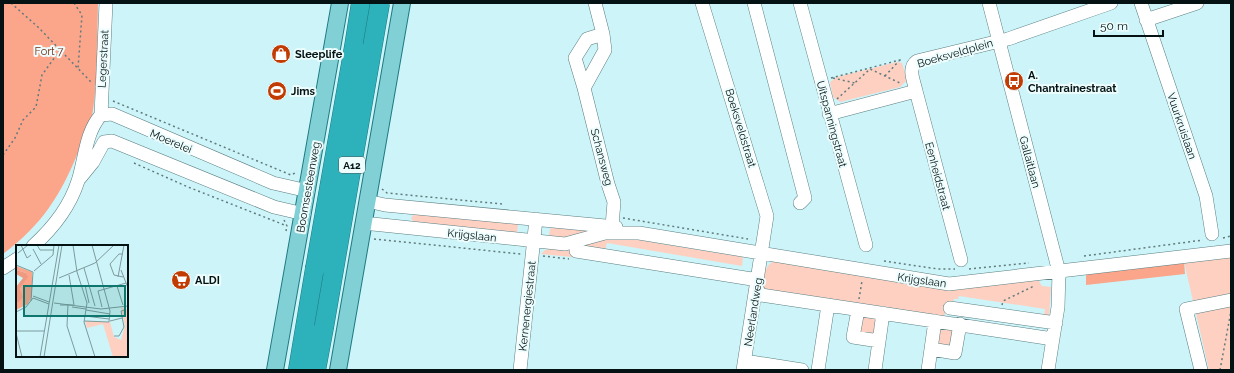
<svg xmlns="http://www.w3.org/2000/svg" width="1234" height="373" font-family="Raleway,sans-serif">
  <rect width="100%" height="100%" fill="#cdf5f9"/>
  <path fill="#fed0c1" d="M897 62 902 63 907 80 900 87 840 102 833 97 830 82 837 77Z
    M415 213 518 223 517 234 414 223 411 218Z
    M553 227H601L576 240 551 237 549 234 550 229Z
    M615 236 743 257 742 266 607 243 605 250 573 249 572 257 541 254 545 250 553 248Z
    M1231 257V370H1209L1184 262Z
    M777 260 949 289 1037 278 1042 286 1051 287 1049 318 1044 317 1045 309 959 296 958 299H954L953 302H947L944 319 762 291C764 278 763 264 777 260Z
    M861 312 880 315 877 337 857 334Z
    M937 324 957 327 953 349 934 346Z"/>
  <path fill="#fba58b" d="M3 3H98C97 38 98 75 93 110 91 124 85 137 79 150 61 195 42 225 3 254Z
    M1184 262 1185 274 1086 285V274Z"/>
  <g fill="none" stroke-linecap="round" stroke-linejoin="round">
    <defs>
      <path id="minor" d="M595 3 603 34 605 50 584 88 608 184 614 202 612 226
        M702 3 767 216 743 370
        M754 3 805 198 800 203
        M800 3 866 245
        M989 3 1059 272 1058 307 1048 370
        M1141 3 1206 196 1212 234
        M1146 20 1197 3
        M584 88 575 58 587 39 603 34
        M829 114 916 91
        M101 115 106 3
        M80 178 93 162 104 142 112 141 274 207 304 214
        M367 201 385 205 616 227
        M363 223 565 244 605 233H639L949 284 1231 251
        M33 246C52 229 70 206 78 181 85 160 85 133 101 115L112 114 273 183 308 191
        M576 251 758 280
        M961 260 916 91C914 81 907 68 917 61L1008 39 1111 3
        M3 268 17 259
        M757 289 761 295 1053 339
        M950 308 1056 323
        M858 310 853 337 879 341
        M931 349 955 353 960 324
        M745 361 802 370
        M520 370 536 219
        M818 370 828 305
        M875 370 883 313
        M928 370 935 321
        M1201 370 1186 309 1231 300"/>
      <path id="major" d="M275 370 340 3
        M338 370 402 3"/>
      <path id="highway" d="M354 47 361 3
        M298 370 315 269
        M316 370 324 327"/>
    </defs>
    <use href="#minor" stroke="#5a7f82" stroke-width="14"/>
    <use href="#major" stroke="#1f7980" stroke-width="18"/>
    <use href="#highway" stroke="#1f7980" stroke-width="20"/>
    <path stroke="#617b7d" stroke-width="1.5" stroke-dasharray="2 3" stroke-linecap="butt" d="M11 3 39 28 91 82
      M74 3 82 15 78 68
      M885 76 899 61
      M831 78 900 60 903 61
      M833 78 855 83
      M837 99 870 69 900 83
      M113 101 291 175 297 172
      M3 155 15 138 23 120 36 107 42 75 60 50
      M134 163 188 187 287 226
      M382 189 387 193 502 204
      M623 218 748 239
      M284 220 287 226 286 231
      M1223 238 1231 236
      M374 239 521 254
      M543 256 569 259
      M1084 256 1203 240
      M884 261 938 269H955
      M969 269 1029 263
      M859 299 862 281
      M1002 305 1003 301 1034 286
      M1220 370 1231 311"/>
    <use href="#minor" stroke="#fff" stroke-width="13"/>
    <use href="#major" stroke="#81d0d6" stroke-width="16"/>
    <use href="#highway" stroke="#2db1bb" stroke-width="19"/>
    <defs>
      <path id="highway-bridge" d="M315 269 354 47
        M324 327 380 3"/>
    </defs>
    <use href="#highway-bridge" stroke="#1f7980" stroke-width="20" stroke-linecap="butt"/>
    <use href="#highway-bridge" stroke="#2db1bb" stroke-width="19"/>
  </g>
  <defs>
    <symbol id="shop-disc" viewBox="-11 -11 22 22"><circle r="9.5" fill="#c23b02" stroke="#edfdfe"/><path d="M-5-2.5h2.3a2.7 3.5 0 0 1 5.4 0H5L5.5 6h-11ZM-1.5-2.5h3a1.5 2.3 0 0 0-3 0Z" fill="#fff"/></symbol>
    <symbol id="bus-disc" viewBox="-11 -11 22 22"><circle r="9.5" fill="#c23b02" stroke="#edfdfe"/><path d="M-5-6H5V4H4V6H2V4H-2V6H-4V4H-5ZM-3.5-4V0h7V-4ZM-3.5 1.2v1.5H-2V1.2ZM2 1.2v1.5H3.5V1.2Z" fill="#fff"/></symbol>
    <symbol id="stadium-disc" viewBox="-11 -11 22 22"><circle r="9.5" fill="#c23b02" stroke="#edfdfe"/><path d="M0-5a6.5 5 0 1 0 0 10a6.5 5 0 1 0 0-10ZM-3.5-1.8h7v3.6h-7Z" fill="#fff"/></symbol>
    <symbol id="supermarket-disc" viewBox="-11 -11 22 22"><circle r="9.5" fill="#c23b02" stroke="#edfdfe"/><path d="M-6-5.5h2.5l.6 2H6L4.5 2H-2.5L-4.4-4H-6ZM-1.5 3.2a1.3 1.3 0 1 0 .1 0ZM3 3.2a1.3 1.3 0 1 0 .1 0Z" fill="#fff"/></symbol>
  </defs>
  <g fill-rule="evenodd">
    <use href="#shop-disc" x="270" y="43" width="22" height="22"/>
    <use href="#bus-disc" x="1003" y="70" width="22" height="22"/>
    <use href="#stadium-disc" x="266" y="80" width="22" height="22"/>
    <use href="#supermarket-disc" x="170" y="269" width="22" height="22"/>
  </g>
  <g text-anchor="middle" stroke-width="4" stroke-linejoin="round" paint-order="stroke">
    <rect fill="#edfdfe" stroke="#4a585a" stroke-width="1" x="339" y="157" width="26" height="16" rx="3"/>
    <g font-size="10" font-weight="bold" fill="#041213">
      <text x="352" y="169">A12</text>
    </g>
    <g font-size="11" fill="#772c14" stroke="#edfdfe">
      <text x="49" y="55">Fort 7</text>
    </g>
    <g font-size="11" fill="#041213" stroke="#edfdfe">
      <text transform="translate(955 53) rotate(-16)" y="4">Boeksveldplein</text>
      <text transform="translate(103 59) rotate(-87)" y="4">Legerstraat</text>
      <text transform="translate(832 124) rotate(75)" y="4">Uitspanningstraat</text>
      <text transform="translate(1182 126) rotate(71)" y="4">Vuurkruislaan</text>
      <text transform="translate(741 128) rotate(73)" y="4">Boeksveldstraat</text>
      <text transform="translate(171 141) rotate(23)" y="4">Moerelei</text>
      <text transform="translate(602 157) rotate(75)" y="4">Schansweg</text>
      <text transform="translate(1030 162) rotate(75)" y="4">Gallaitlaan</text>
      <text transform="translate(938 176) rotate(75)" y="4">Eenheidstraat</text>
      <text transform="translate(308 187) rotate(-80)" y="4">Boomsesteenweg</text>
      <text transform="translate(472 235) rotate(6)" y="4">Krijgslaan</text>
      <text transform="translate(922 280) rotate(8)" y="4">Krijgslaan</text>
      <text transform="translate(527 306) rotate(-84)" y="4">Kernenergiestraat</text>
      <text transform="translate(753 312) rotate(-81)" y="4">Neerlandweg</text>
    </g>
    <g font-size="11" font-weight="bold" fill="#041213" stroke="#edfdfe" text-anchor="start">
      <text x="295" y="58">Sleeplife</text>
      <text x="1028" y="79">A.<tspan x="1028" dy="13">Chantrainestraat</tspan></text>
      <text x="291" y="95">Jims</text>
      <text x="195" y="284">ALDI</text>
    </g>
  </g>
  <g transform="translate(16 245)">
    <rect width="112" height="112" fill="#cdf5f9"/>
    <path d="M105 62 112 65V112H97L87 79 71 83 69 76 94 77 98 92 105 95 109 81Z" fill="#fed0c1"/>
    <path d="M0 21 16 27V51L12 59 0 65V57L6 53 4 44 11 33 10 28 0 25Z" fill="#fba58b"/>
    <path d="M0 25 10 28 12 32 4 44 7 52 3 57H0V42L7 33 0 29Z" fill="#ee9980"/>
    <path fill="none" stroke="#7d9a9d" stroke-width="1" d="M5 0 11 13 15 10M21 0 24 5H38M57 0 61 27 71 58 68 77 79 112M17 4 25 19M2 8 12 0M107 9H103L94 19 98 30 107 32M0 20 17 27 15 56M68 23 79 61M105 25 112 43M18 26 37 10 38 0M53 30 58 60M102 32 108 0M43 33 79 18 98 0M69 40 73 58M101 41 107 60M17 51 33 57M38 58 85 64 112 61M52 59 51 81 61 112M44 60H57M56 62 70 64M86 62 82 46 110 38M70 65 94 69M0 67 10 62 17 53 33 59M69 71 93 74M68 76 93 77 94 66 76 0M94 76 106 73M0 86H28M0 88 6 112M98 91H103L108 82 105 66 109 65V61M24 112 43 0M28 112 46 0"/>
    <path fill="#0f766e" fill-opacity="0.15" stroke="#0f766e" stroke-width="2" d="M8 41H109V71H8Z"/>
    <rect width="112" height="112" fill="none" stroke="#041213" stroke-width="2"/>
  </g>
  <rect width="1234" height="373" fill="none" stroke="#041213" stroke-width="8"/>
  <path d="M1094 30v6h69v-6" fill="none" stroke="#041213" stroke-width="2"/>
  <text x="1100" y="30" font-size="12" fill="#041213" stroke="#edfdfe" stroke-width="3" paint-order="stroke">50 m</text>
</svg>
